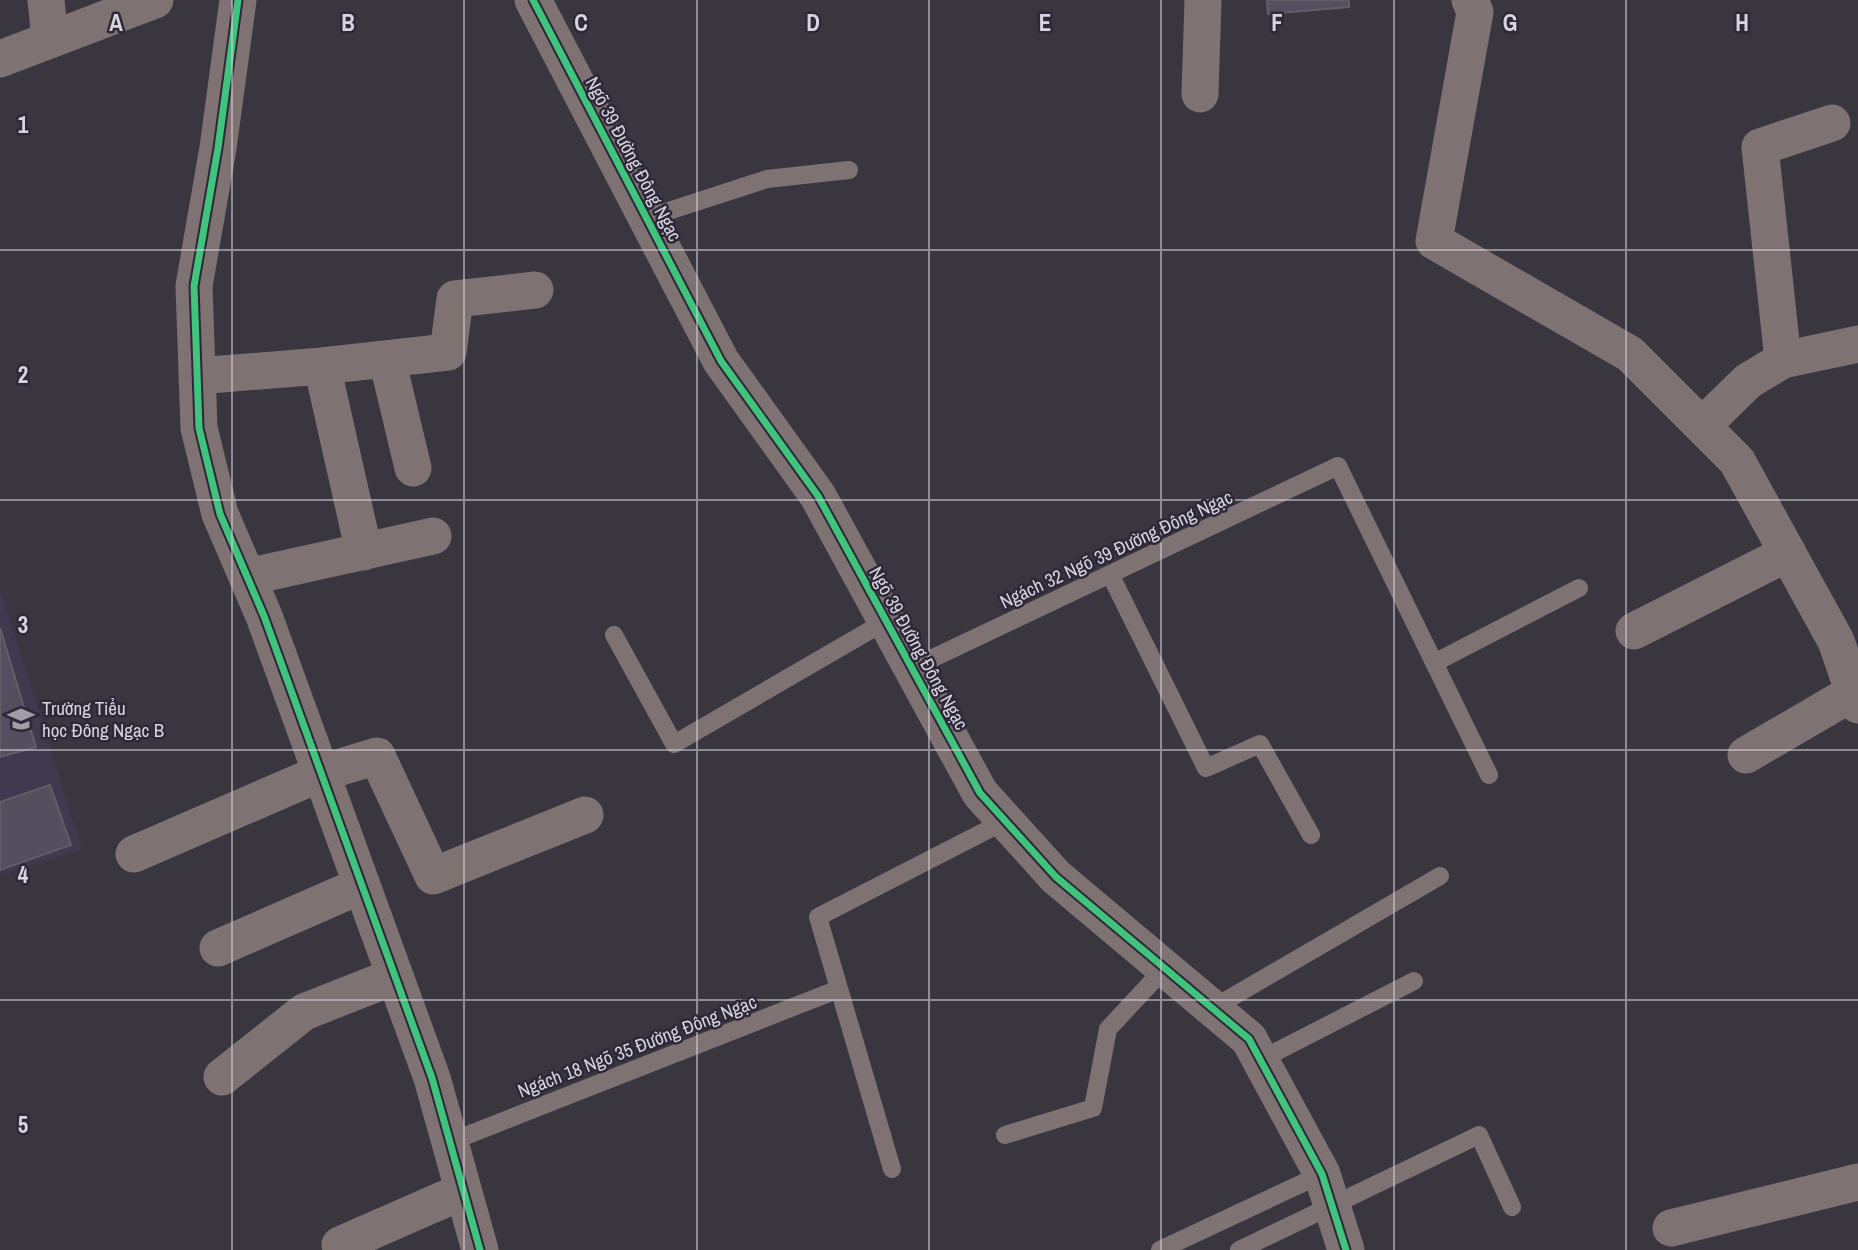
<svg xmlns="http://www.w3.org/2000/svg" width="1858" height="1250" font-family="'Archivo Narrow',sans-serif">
  <rect width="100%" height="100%" fill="#393640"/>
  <path fill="#41394f" d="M0 588 82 849 0 875Z"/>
  <path fill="#544e5f" stroke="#615e66" stroke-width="2" d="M1267 0H1349V7L1268 14Z
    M0 628 36 747 0 757Z
    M50 785 71 845 0 870V802Z"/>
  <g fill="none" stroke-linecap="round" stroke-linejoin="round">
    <path stroke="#7e7272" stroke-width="18" d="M647 218 767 179 849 170
      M1111 576 1206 768 1260 744 1311 835
      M614 635 674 744 886 621
      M1434 663 1579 588
      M912 668 1338 466 1489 775
      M1213 1008 1440 876
      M1260 1060 1414 981
      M1005 1135 1093 1108 1108 1029 1165 968
      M450 1142 839 989
      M892 1169 818 917 1005 821
      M1160 1250 1322 1174
      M1239 1250 1479 1135 1512 1207"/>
    <path stroke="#7e7272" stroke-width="37" d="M46 0 50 40
      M238 0 218 148 194 286 199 428 220 514 264 616 432 1078 480 1250
      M533 0 721 361 818 496 980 793 1056 877 1249 1039 1322 1174 1346 1250
      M1470 0 1475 12 1434 241 1630 354 1737 461 1836 641 1858 705
      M0 59 155 0
      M1200 94 1203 0
      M387 359 413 468
      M1783 360 1760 147 1832 123
      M322 366 364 552
      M197 376 322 366 448 352 455 299 535 290
      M1702 426 1748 381 1783 360 1858 344
      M247 577 433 536
      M1634 631 1788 553
      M1746 755 1854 692
      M134 854 321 773 377 756 433 876 585 815
      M218 948 362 885
      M222 1077 304 1012 395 976
      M1671 1228 1858 1182
      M340 1245 463 1191"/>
    <defs>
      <path id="cycleway" d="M238 0 218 148 194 286 199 428 220 514 264 616 432 1078 480 1250
        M533 0 721 361 818 496 980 793 1056 877 1249 1039 1322 1174 1346 1250"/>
    </defs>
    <use href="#cycleway" stroke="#2e2839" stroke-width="11"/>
    <use href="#cycleway" stroke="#40c37c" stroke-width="7"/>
  </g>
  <path fill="none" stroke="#d7d4df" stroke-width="2" stroke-opacity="0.55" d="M232 0V1250M464 0V1250M697 0V1250M929 0V1250M1161 0V1250M1394 0V1250M1626 0V1250M0 250H1858M0 500H1858M0 750H1858M0 1000H1858"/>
  <defs>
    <symbol id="school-bare" viewBox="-9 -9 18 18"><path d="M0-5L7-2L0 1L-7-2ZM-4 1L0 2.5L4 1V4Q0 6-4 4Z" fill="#a09da7" stroke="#2e2839" stroke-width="2.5" paint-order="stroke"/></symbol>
  </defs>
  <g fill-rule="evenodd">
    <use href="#school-bare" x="2" y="700" width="38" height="38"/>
  </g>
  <g text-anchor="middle" stroke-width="5" stroke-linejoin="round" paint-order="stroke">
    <g font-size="19" fill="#d7d4df" stroke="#2e2839">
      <text transform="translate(634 159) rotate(62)" y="7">Ngõ 39 Đường Đông Ngạc</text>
      <text transform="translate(1116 549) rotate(-25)" y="7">Ngách 32 Ngõ 39 Đường Đông Ngạc</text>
      <text transform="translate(919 648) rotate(61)" y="7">Ngõ 39 Đường Đông Ngạc</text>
      <text transform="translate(637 1046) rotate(-21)" y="7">Ngách 18 Ngõ 35 Đường Đông Ngạc</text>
    </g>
    <g font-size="19" fill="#d7d4df" stroke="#2e2839" text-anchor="start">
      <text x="42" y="715">Trường Tiểu<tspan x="42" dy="22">học Đông Ngạc B</tspan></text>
    </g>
  </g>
  <g font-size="23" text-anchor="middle" font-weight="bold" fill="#d7d4df" stroke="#2e2839" stroke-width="5" stroke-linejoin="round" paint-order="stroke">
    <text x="116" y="31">A</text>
    <text x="348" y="31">B</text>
    <text x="581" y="31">C</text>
    <text x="813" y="31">D</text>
    <text x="1045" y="31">E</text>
    <text x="1277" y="31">F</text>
    <text x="1510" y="31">G</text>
    <text x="1742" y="31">H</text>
    <text x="23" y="133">1</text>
    <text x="23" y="383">2</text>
    <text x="23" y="633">3</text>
    <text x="23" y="883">4</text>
    <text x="23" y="1133">5</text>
  </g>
</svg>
